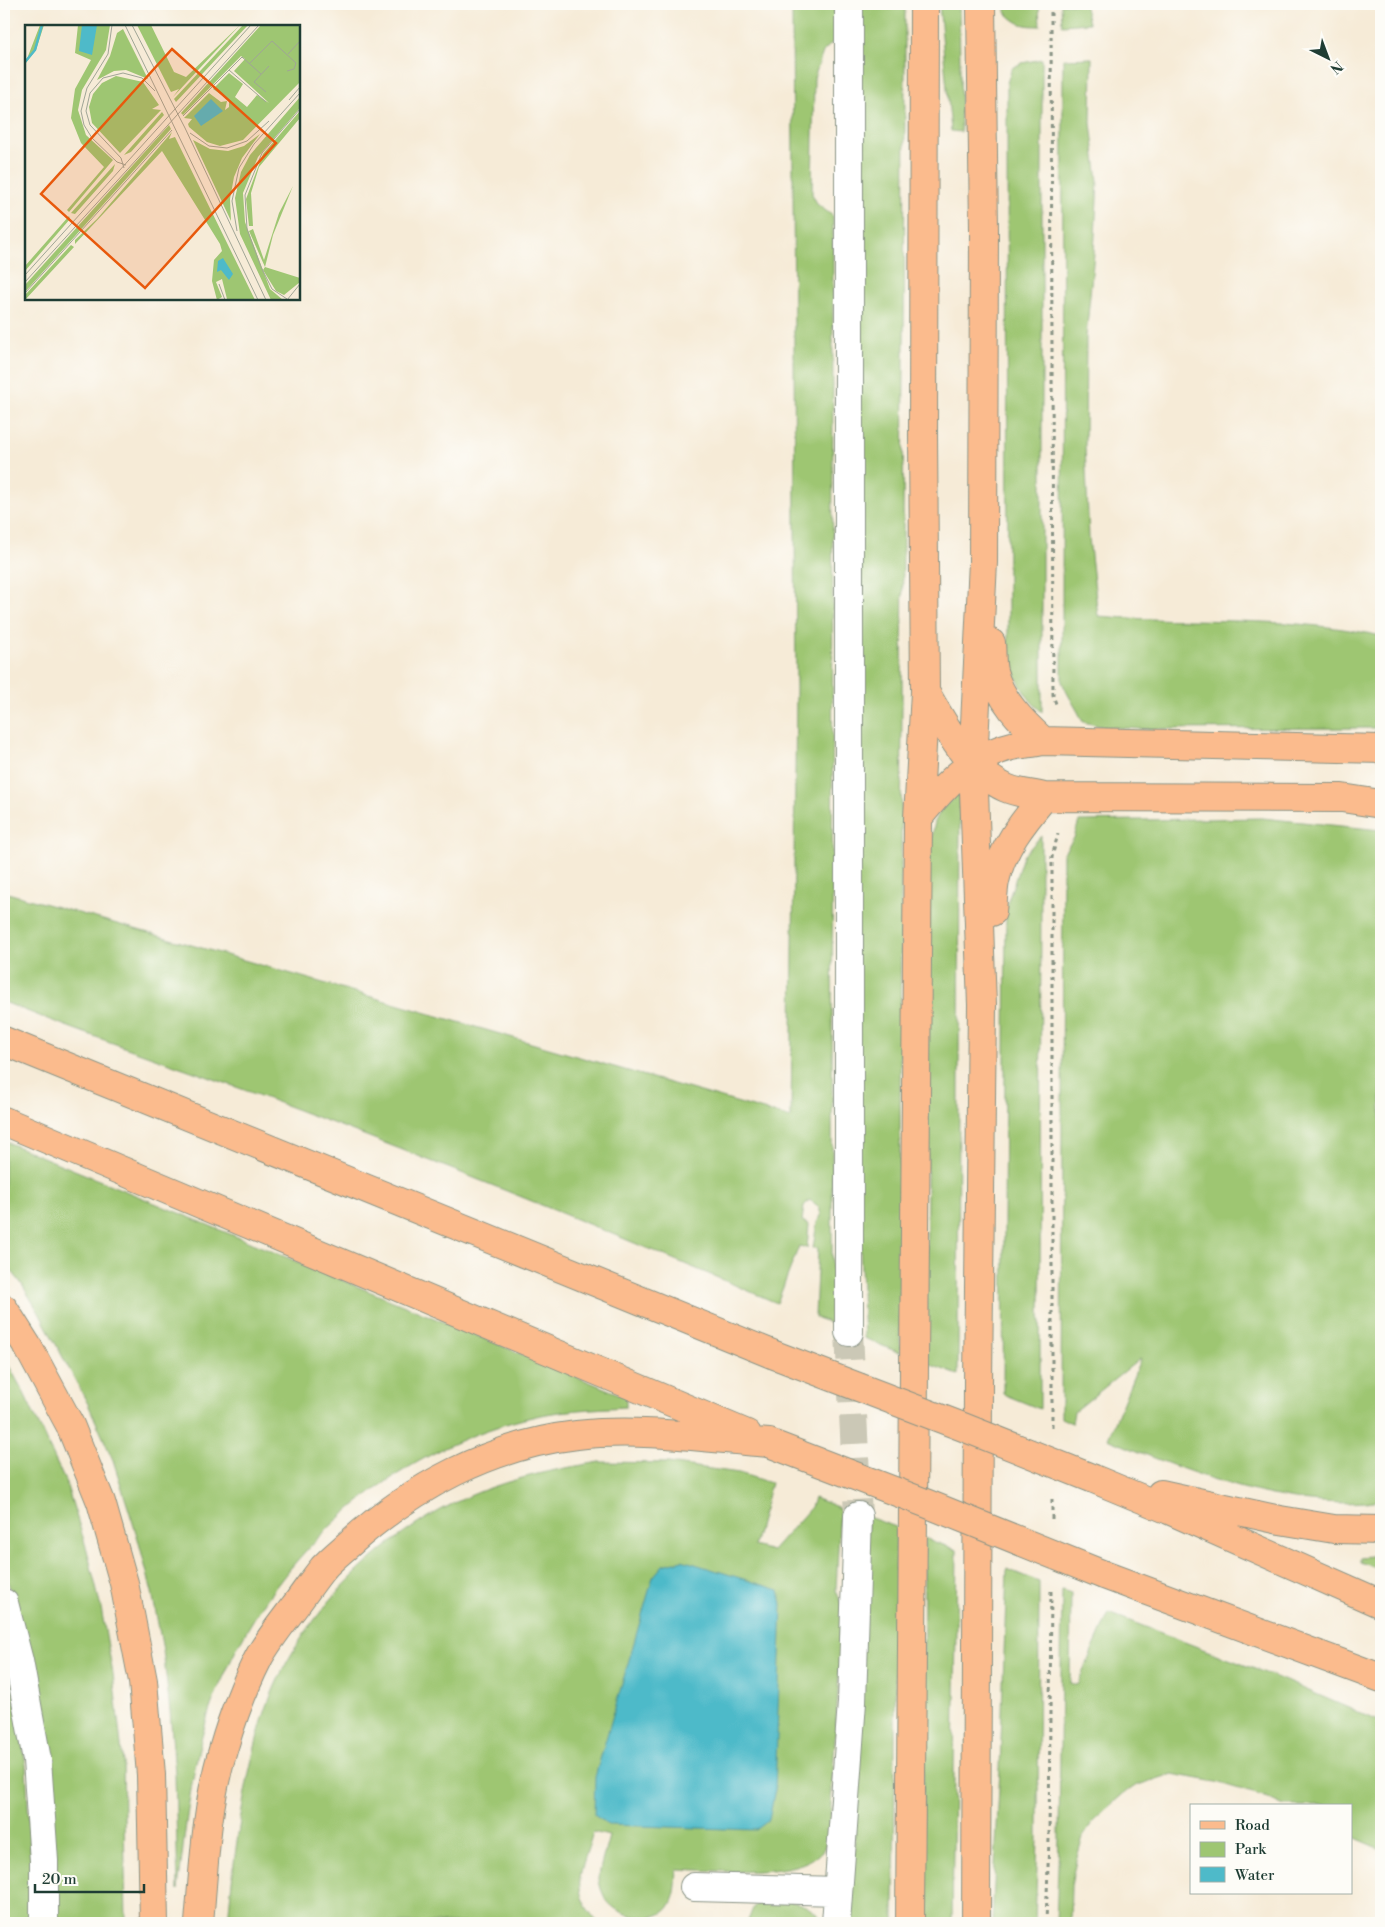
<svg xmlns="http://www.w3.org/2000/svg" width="1385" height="1927" font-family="'Libre Bodoni',serif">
  <rect width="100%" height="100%" fill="#fdfcf7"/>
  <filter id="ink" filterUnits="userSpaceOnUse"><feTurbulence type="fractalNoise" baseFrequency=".02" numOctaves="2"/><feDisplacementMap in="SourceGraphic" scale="10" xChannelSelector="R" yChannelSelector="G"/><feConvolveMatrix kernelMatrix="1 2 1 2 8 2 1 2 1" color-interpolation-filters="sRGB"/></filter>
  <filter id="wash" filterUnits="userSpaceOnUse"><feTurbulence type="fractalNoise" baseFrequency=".0096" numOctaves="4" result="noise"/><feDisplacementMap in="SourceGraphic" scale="20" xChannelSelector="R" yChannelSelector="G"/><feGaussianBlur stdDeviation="1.12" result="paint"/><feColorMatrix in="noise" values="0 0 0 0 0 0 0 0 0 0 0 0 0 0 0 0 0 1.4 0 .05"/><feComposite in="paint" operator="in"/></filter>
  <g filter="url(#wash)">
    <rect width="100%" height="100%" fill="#f6ebd7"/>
    <path fill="#9ec672" stroke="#5e8253" d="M792 4H835L834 41 823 52 814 78 812 194 818 205 833 216 832 1324 815 1317 818 1248H813L817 1222 821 1216C820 1207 817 1204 809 1200L804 1206 802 1221 809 1224 807 1248 799 1246 777 1303C611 1232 443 1164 274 1101 184 1067 93 1038 4 1002V892L195 946 791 1118 796 692Z
      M858 4H905C905 453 899 903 900 1353L864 1338 855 1125Z
      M939 4H959L961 132 951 131Z
      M1006 4H1039L1040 26C1024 26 1018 25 1006 13Z
      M1061 4H1084L1089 23 1062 25Z
      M1092 58 1091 123 1098 181 1094 253 1086 337 1085 446 1089 538 1098 616C1192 624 1288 615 1381 636V728L1141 729 1104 727 1083 722C1077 708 1068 697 1062 682L1063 59Z
      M1042 59V712C1020 693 1012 671 1008 644L1007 83 1012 68 1022 63Z
      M960 791 958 1375 926 1363 929 851 935 822 940 811Z
      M1262 818 1381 830V1500C1291 1514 1189 1473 1108 1439L1141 1358 1074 1412 1072 1423 1061 1418 1063 854 1074 838 1079 821Z
      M1041 836 1040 1409 1003 1394 1006 907 1023 856Z
      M4 1141 626 1397V1407C592 1409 557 1410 524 1419 393 1452 277 1552 224 1676 217 1691 210 1706 206 1722 190 1776 185 1833 178 1890L175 1773 170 1711 163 1650 152 1592 138 1539 113 1460 88 1404 38 1311 21 1283 4 1261Z
      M4 1357 24 1393 66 1483 87 1550 101 1608 113 1674 123 1763 126 1923H54L15 1602 4 1571Z
      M600 1462 668 1463 739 1473 771 1483 754 1546 772 1551 811 1507 814 1498 840 1508 836 1590 843 1608 829 1837C827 1841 825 1848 822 1851 798 1880 712 1870 677 1869 676 1882 677 1895 669 1907 658 1923 625 1918 612 1906 605 1901 599 1887 599 1878 600 1865 606 1849 609 1836L593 1832C582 1871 567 1890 599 1923H228C232 1874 238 1826 248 1777 255 1746 262 1715 275 1686 314 1599 399 1520 490 1488 526 1475 563 1468 600 1462Z
      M868 1517 896 1527 894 1923H851Z
      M924 1538 957 1550 952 1923H923Z
      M1381 1555V1570L1360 1562V1557Z
      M1007 1569 1039 1582 1038 1839 1035 1923H992L1000 1769Z
      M1062 1590 1071 1593 1070 1683 1077 1685 1109 1613 1281 1679 1381 1722V1849L1351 1836V1806H1284L1263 1796 1216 1782 1172 1774 1138 1785 1124 1793 1096 1818 1083 1837 1076 1860 1071 1886 1070 1923H1056L1059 1838Z
      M4 1641 26 1764 34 1923H4Z
      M767 1900C791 1901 809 1901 824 1923H747L754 1906Z"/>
    <path fill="#4ebac9" stroke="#367c7e" d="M682 1560 779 1590 782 1605 775 1790 769 1820 756 1830 609 1825 594 1815 595 1777 653 1577 663 1565Z"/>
  </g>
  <g filter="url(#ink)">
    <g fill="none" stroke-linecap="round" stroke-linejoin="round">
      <path stroke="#cbc8b6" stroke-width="28" stroke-dasharray="28 14" stroke-linecap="butt" d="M849 1332 858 1516"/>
      <defs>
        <path id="minor" d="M849 4V1332
          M4 1603 19 1661 37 1760 44 1861V1923
          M694 1887 838 1891
          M836 1923 852 1702 858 1516"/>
        <path id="major" d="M991 643C992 652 991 662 993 671 1000 700 1022 722 1043 741
          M925 692C946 727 967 770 1006 788 1017 793 1032 794 1044 797L1342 798 1381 804
          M918 818C943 787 971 756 1012 746 1022 744 1033 743 1043 741L1381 749
          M992 912C993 902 993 891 995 881 1002 848 1023 822 1044 797
          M4 1041 772 1354
          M4 1121 747 1434
          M4 1309 28 1347 70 1425 101 1502 124 1583 143 1681 151 1775 154 1923
          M1094 1479 1169 1510 1381 1604
          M1161 1494 1280 1520 1334 1529 1381 1530
          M1104 1575 1381 1678
          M199 1923C204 1866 206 1806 223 1750 232 1719 244 1686 259 1657 269 1639 282 1623 294 1607 304 1594 313 1580 323 1568 330 1560 340 1552 349 1544 412 1487 491 1445 577 1435 641 1428 705 1438 769 1443
          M910 1923 918 818 925 692 923 433 924 4
          M976 1923 978 1383 982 1005 973 764 983 562 984 230 981 4"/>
      </defs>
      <use href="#minor" stroke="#8a9486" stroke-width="30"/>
      <use href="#major" stroke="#8a9486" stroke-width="30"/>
      <path stroke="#8a9486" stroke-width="3" stroke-dasharray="4 4" stroke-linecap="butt" d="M1051 4 1053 695 1057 707
        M1052 1427V857L1058 834
        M1052 1519V1498
        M1046 1923 1049 1839 1051 1588"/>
      <use href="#minor" stroke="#fff" stroke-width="28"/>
      <use href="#major" stroke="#fbbb8d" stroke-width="28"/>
      <defs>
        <path id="major-bridge" d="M772 1354 963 1427 1094 1479
          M769 1443 928 1504 1104 1575"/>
      </defs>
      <use href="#major-bridge" stroke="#8a9486" stroke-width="30" stroke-linecap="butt"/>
      <use href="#major-bridge" stroke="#fbbb8d" stroke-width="28"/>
    </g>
  </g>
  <g transform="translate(25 25)">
    <rect width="275" height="275" fill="#f6ebd7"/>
    <path d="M15 0H19L11 25 0 39ZM53 0H85L81 25 57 65 53 85 61 110 88 135 44 187 42 185 79 142 56 118 46 93 50 64 66 35 50 28ZM112 0H126L149 47 161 52 215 0 148 72 154 64 146 67ZM218 0H223L151 77 149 74ZM236 0H275V57L218 115 195 121 182 117 164 102 163 99 167 94 159 93 184 68 196 77 202 76 200 85 204 82V75L188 64 204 48 218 59 210 72 222 82 232 70 244 78 209 46 220 34 216 31 158 90 156 88ZM98 4 123 54 101 45 89 46 72 55 85 31 92 8ZM91 51 118 57 134 80 127 84 136 85 95 128 67 98 64 82 68 69 77 58ZM275 72V83L233 132 218 168 220 197 245 264 258 275H246L215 209 210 173 216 147 225 130ZM275 86V93L234 142 226 168 228 201H224L221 174 238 129ZM137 87 139 90 106 127 99 130ZM144 100 146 104 0 267V260ZM147 107 144 114 150 112 230 275 202 274 197 254 191 257 197 272 192 275 187 256 189 235 197 226 195 219 137 126 50 219V215L72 194ZM235 109 217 133 209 152 205 174 206 196 168 115 185 124 203 126 219 121ZM90 139 88 146 50 189 46 188ZM268 161 248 210 240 242 275 253V257L259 270 251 266 238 245 240 242 224 206 228 204 239 235 254 188ZM44 191 45 194 0 246V241ZM46 220 49 222 0 275V270Z" fill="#9ec672"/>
    <path d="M57 0H72L67 30 54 26ZM186 74 198 86 176 101 169 91ZM198 233 208 249 204 255 196 245 192 247 193 236Z" fill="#4ebac9"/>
    <path fill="none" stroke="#4ebac9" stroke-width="2.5" d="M0 37 10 25 17 0"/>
    <path fill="none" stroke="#a0a596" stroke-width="1" d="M87 0 83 29 62 63 56 86 59 100 67 113 92 137 101 140M100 0 233 275M107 0 160 103 241 275M263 29 275 16M224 39 247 16 271 38 269 44 262 46M204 45 241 77M241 67 229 57 244 41M264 75 275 62M158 91 217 32 236 49M165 108 184 121 202 123 222 116 244 96M99 143 96 133 65 100 61 86 65 68 78 53 98 48 117 53 130 66M212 206 207 176 214 143 229 119 275 68M0 250 226 0M0 257 234 0M194 259 200 275M0 268 147 105M262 274 247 264 236 242 222 204 220 170 237 128 275 84M262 275 275 259"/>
    <path fill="#e8590c" fill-opacity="0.15" stroke="#e8590c" stroke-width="2.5" d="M147 24 251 118 120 263 16 169Z"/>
    <rect width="275" height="275" fill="none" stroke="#1f3d34" stroke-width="2.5"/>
  </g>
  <rect width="1385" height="1927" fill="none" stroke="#fdfcf7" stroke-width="20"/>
  <rect x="1190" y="1804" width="162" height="90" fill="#fdfcf7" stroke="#a4b0a9"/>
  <rect x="1200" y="1821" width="25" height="8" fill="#fbbb8d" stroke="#a4b0a9"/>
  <text x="1235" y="1830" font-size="15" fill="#1f3d34">Road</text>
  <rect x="1200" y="1842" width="25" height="15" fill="#9ec672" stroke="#a4b0a9"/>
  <text x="1235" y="1854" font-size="15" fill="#1f3d34">Park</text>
  <rect x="1200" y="1867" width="25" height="15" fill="#4ebac9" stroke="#a4b0a9"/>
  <text x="1235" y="1880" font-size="15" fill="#1f3d34">Water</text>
  <g transform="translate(1328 58) rotate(138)" stroke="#fdfcf7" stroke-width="4" paint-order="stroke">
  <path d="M0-4L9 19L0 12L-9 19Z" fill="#1f3d34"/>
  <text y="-8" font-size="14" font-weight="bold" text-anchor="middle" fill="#1f3d34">N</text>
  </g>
  <path d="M35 1884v8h109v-8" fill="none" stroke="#1f3d34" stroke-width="2.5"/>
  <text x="42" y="1884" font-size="15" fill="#1f3d34" stroke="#fdfcf7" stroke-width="4" paint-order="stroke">20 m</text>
</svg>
